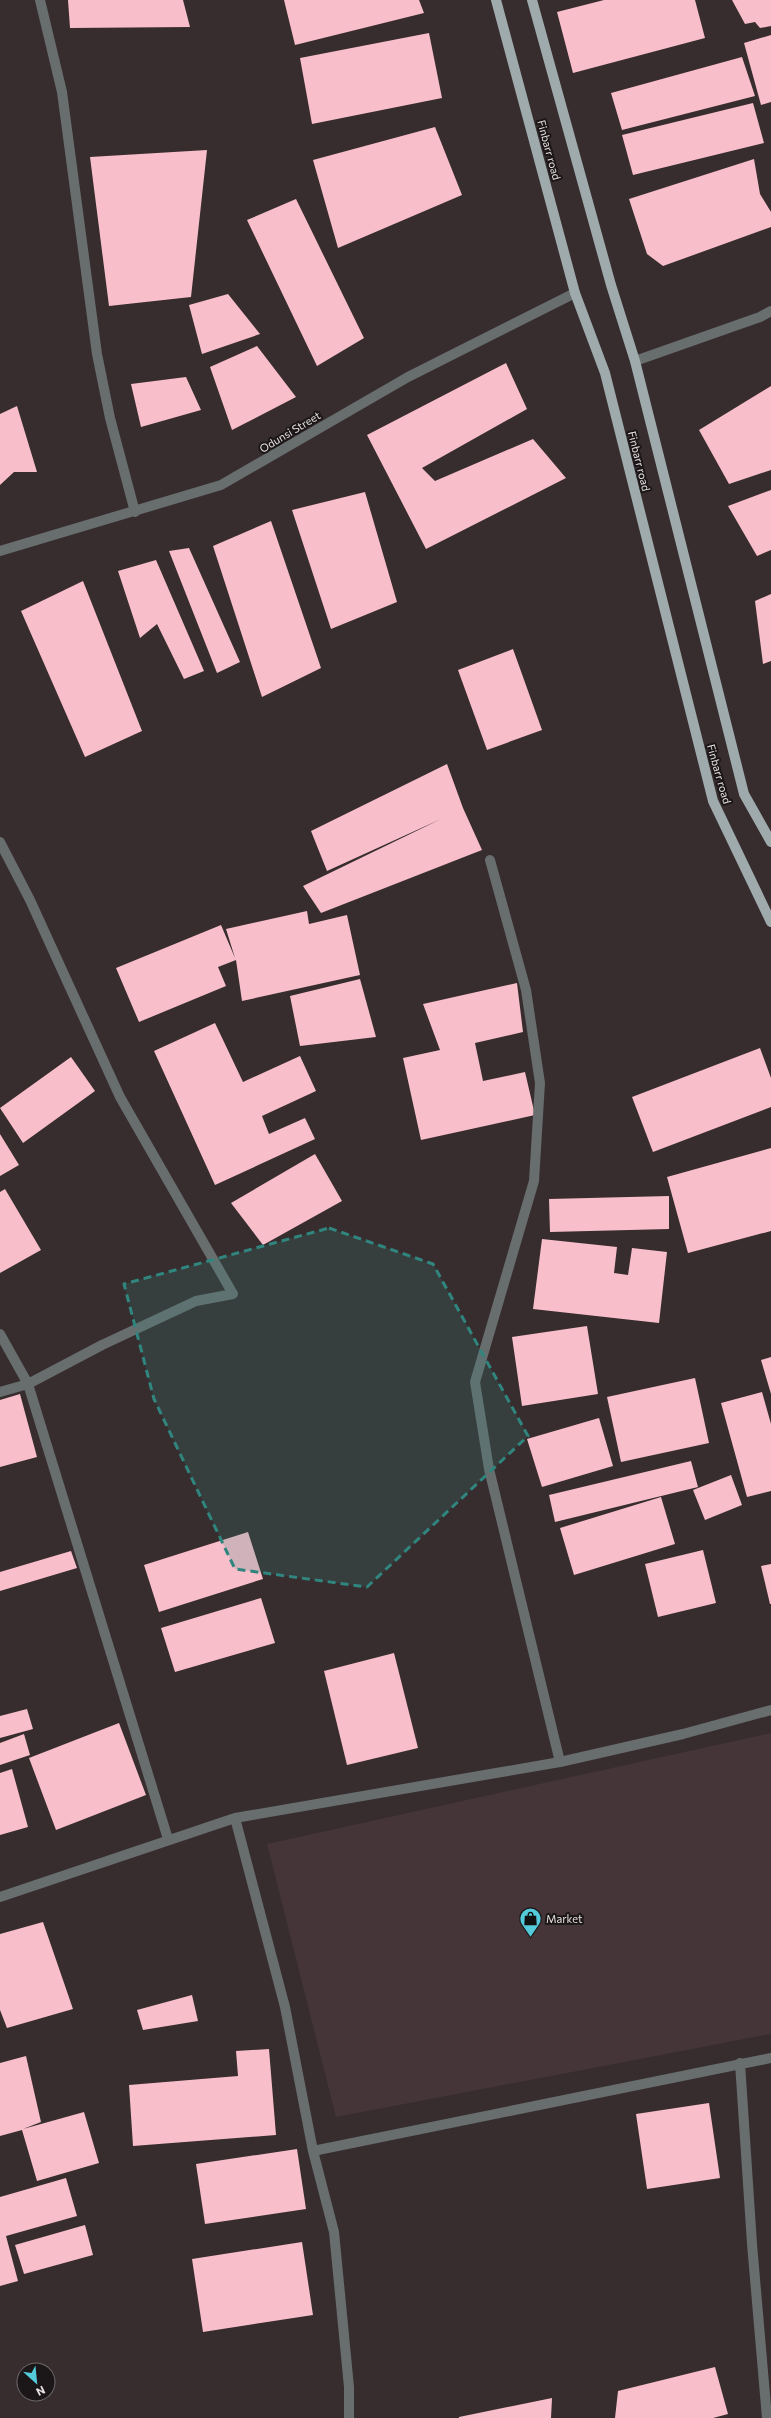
<svg xmlns="http://www.w3.org/2000/svg" width="771" height="2418" font-family="Commissioner,sans-serif">
  <rect width="100%" height="100%" fill="#372d2e"/>
  <path fill="#453538" d="M771 1733V2034L336 2117 267 1844Z"/>
  <path fill="#f8bfca" d="M68 0H183L190 27 70 28Z
    M284 0H419L424 13 295 45Z
    M604 0H695L705 38 573 73 557 12Z
    M732 0H771V26L760 28 755 22 745 24Z
    M429 33 442 98 312 124 300 58Z
    M771 35V102L761 105 744 43Z
    M742 57 755 96 622 130 611 93Z
    M753 103 764 143 633 175 622 135Z
    M435 127 462 195 338 248 313 160Z
    M207 150 191 297 109 306 90 157Z
    M754 159 760 194 771 212V227L663 266 647 254 629 199Z
    M296 199 364 338 317 366 247 220Z
    M228 294 260 334 202 354 189 305Z
    M257 346 296 397 232 430 210 367Z
    M506 363 527 409 422 468 435 481 533 439 566 478 426 549 367 435Z
    M186 377 201 410 141 427 131 384Z
    M771 386V470L729 484 699 430Z
    M17 406 37 472H14L0 485V414Z
    M771 490V550L757 556 728 506Z
    M365 492 397 602 331 629 292 510Z
    M271 521 321 668 262 697 213 546Z
    M189 548 240 662 217 673 169 551Z
    M156 560 204 671 184 679 157 624 140 638 118 571Z
    M83 581 142 731 85 757 21 611Z
    M771 594V661L763 664 755 601Z
    M513 649 542 730 487 750 458 670Z
    M447 764 463 808 482 850 321 913 303 886 441 819 327 871 311 831Z
    M307 911 309 924 347 915 360 975 242 1001 236 960 218 967 226 986 139 1022 116 968 221 925 235 958 226 929Z
    M360 979 376 1037 300 1046 290 996Z
    M517 983 523 1032 475 1043 483 1081 525 1072 535 1115 421 1140 403 1058 440 1050 423 1004Z
    M215 1023 243 1082 300 1056 316 1091 262 1116 269 1134 305 1118 315 1139 215 1185 154 1051Z
    M760 1048 771 1078V1107L653 1152 632 1097Z
    M71 1057 95 1091 23 1143 0 1108Z
    M0 1134 19 1165 0 1176Z
    M771 1148V1231L688 1253 667 1177Z
    M315 1154 342 1201 263 1245 231 1203Z
    M5 1189 41 1250 0 1273V1192Z
    M669 1196V1229L550 1232 549 1199Z
    M542 1239 617 1247 614 1273 628 1275 632 1248 667 1252 659 1323 533 1309Z
    M587 1326 598 1394 522 1406 512 1337Z
    M771 1357V1394L761 1360Z
    M695 1378 709 1443 621 1462 607 1397Z
    M762 1392 771 1424V1491L747 1497 721 1403Z
    M20 1394 37 1457 0 1467V1400Z
    M599 1418 613 1466 542 1487 527 1439Z
    M691 1461 698 1487 555 1522 549 1495Z
    M731 1475 742 1505 705 1520 693 1490Z
    M661 1497 675 1544 574 1575 560 1528Z
    M248 1532 263 1579 159 1612 144 1565Z
    M703 1550 716 1603 658 1617 645 1564Z
    M71 1551 77 1568 0 1591V1572Z
    M771 1564V1604H770L761 1566Z
    M261 1598 275 1643 175 1672 161 1628Z
    M394 1653 418 1748 347 1765 324 1671Z
    M27 1709 33 1729 0 1738V1716Z
    M119 1723 146 1795 56 1830 29 1758Z
    M24 1734 30 1755 0 1765V1743Z
    M12 1769 28 1827 0 1835V1773Z
    M43 1922 73 2009 7 2028 0 2010V1934Z
    M192 1995 198 2021 143 2030 137 2010Z
    M269 2049 276 2135 133 2146 129 2085 238 2076 236 2051Z
    M26 2056 41 2122 23 2129 84 2112 99 2163 37 2181 22 2130 0 2136V2063Z
    M709 2103 720 2178 647 2189 636 2114Z
    M297 2149 306 2209 205 2224 196 2164Z
    M66 2178 77 2216 6 2236 18 2281 0 2286V2197Z
    M85 2225 93 2255 24 2274 15 2245Z
    M302 2242 313 2315 203 2332 192 2259Z
    M715 2367 728 2414 713 2418H615L618 2391Z
    M552 2398 551 2418H459V2417Z"/>
  <g fill="none" stroke-linecap="round" stroke-linejoin="round">
    <path stroke="#686d6e" stroke-width="10" d="M40 0 62 92 97 354 110 418 135 512
      M635 361 760 317 771 311
      M0 551 221 485 408 377 575 293
      M0 842 30 900 120 1097 233 1294 196 1301 102 1345 28 1384 0 1392
      M490 860 526 990 540 1083 534 1181 475 1382 489 1469 560 1762
      M0 1334 28 1384 168 1839
      M235 1818 285 2007 313 2151 334 2232 349 2387V2418
      M0 1897 235 1818 560 1762 683 1734 771 1710
      M740 2063 752 2244 767 2418
      M313 2151 771 2058"/>
    <path stroke="#9faaac" stroke-width="10" d="M496 0 575 293 605 373 713 801 771 922
      M532 0 611 285 635 361 744 794 771 842"/>
  </g>
  <path fill="#30867f" fill-opacity="0.2" stroke="#30867f" stroke-width="3" stroke-dasharray="8 5" stroke-linejoin="round" d="M329 1228 433 1264 528 1436 367 1587 235 1569 154 1399 124 1284Z"/>
  <defs>
    <symbol id="shop-pin" viewBox="-11 -11 22 30"><path d="M0 17L-7.5 6A9.5 9.5 0 1 1 7.5 6Z" fill="#53cbdb" stroke="#1b1617"/><path d="M-5-2.5h2.3a2.7 3.5 0 0 1 5.4 0H5L5.5 6h-11ZM-1.5-2.5h3a1.5 2.3 0 0 0-3 0Z" fill="#111"/></symbol>
  </defs>
  <g fill-rule="evenodd">
    <use href="#shop-pin" x="518" y="1906" width="25" height="34"/>
  </g>
  <g text-anchor="middle" stroke-width="4" stroke-linejoin="round" paint-order="stroke">
    <g font-size="11" fill="#e8e1e2" stroke="#1b1617">
      <text transform="translate(549 150) rotate(75)" y="4">Finbarr road</text>
      <text transform="translate(290 432) rotate(-31)" y="4">Odunsi Street</text>
      <text transform="translate(639 461) rotate(76)" y="4">Finbarr road</text>
      <text transform="translate(719 774) rotate(74)" y="4">Finbarr road</text>
    </g>
    <g font-size="11" fill="#e8e1e2" stroke="#1b1617" text-anchor="start">
      <text x="546" y="1923">Market</text>
    </g>
  </g>
  <g transform="translate(36 2382) rotate(153)"><circle r="19" fill="#1b1617" stroke="#6d6768"/>
  <path d="M0-3L7 15L0 10L-7 15Z" fill="#53cbdb"/>
  <text y="-6" font-size="11" font-weight="bold" text-anchor="middle" fill="#e8e1e2">N</text>
  </g>
</svg>
